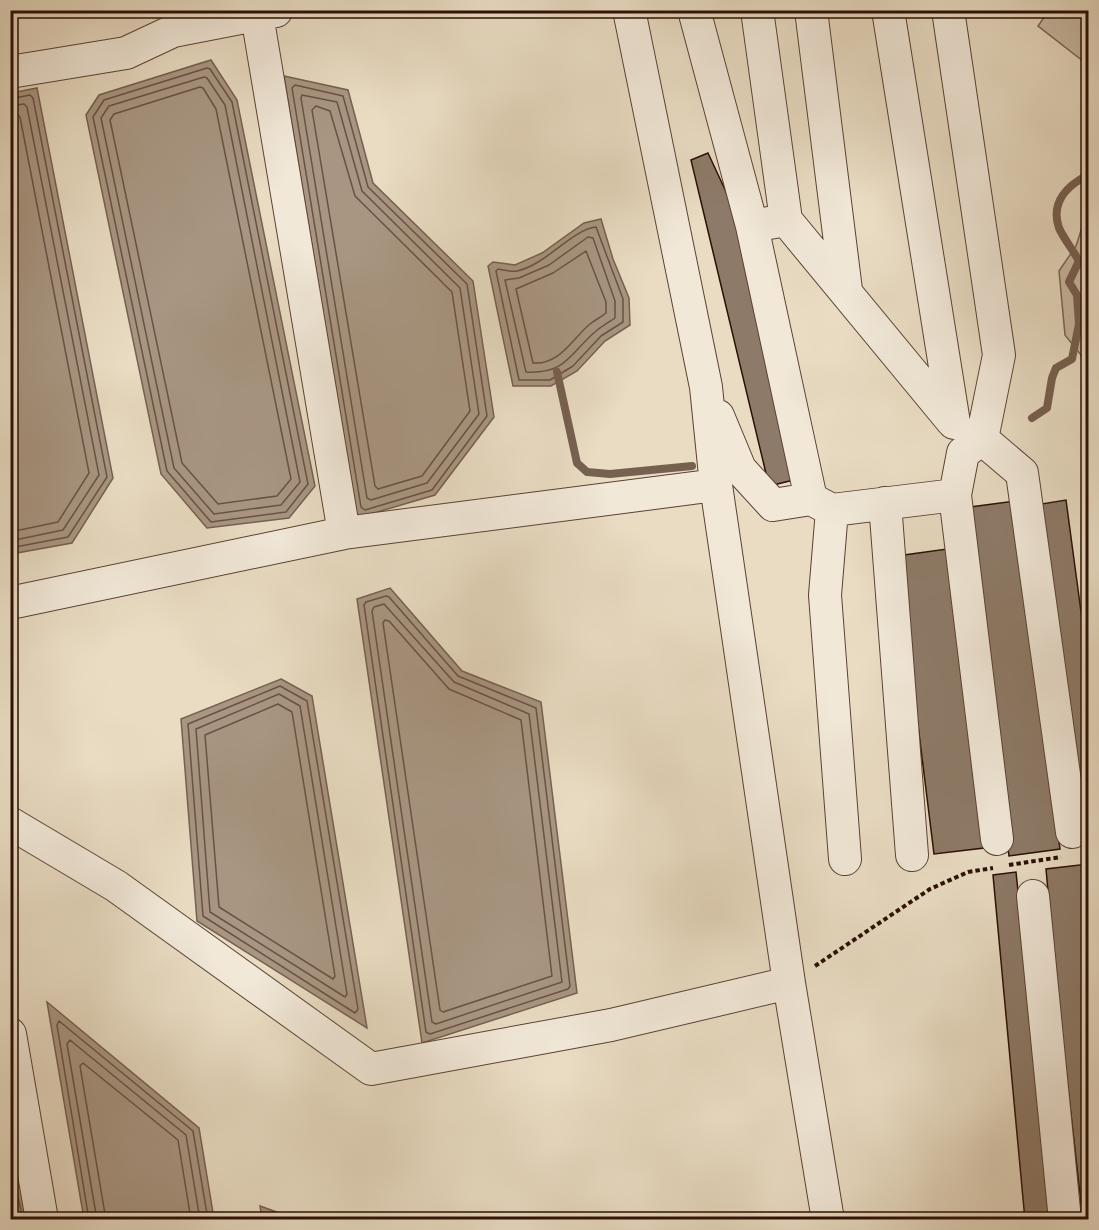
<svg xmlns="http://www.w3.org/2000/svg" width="1099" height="1230" font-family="Alegreya,serif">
  <rect width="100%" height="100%" fill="#e9dcc3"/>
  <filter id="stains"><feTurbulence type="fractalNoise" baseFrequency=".00333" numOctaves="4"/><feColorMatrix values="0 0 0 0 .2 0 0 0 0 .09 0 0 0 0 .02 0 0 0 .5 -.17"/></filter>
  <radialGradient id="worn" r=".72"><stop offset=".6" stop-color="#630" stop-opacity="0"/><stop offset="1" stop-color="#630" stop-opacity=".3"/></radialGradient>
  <path fill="#c9b9a3" stroke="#7a6454" stroke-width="1.5" d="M1049 10 1088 11V69V65L1038 26Z
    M1088 215V384L1081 355 1065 335 1059 271 1076 246 1085 218Z"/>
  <path fill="#a89682" stroke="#766050" stroke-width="1.5" d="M211 60 237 100 315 486 289 518 207 528 161 474 86 115 99 95Z
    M284 76 348 90 373 183 473 281 494 417 435 495 357 518Z
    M37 88 113 478 72 543 11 554V93Z
    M601 219 613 259 629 298 630 325 605 341 577 371 551 386H513L488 266 493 262 515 265 542 253 584 223Z
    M390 588 462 671 541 702 577 993 422 1043 357 599Z
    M281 679 312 696 367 1028 197 921 181 719Z
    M47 1002 199 1128 214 1219H84Z
    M11 1129 29 1219H11Z
    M260 1206 296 1219H262Z"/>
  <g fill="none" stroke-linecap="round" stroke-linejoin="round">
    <path stroke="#695244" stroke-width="1.5" d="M207 68 210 69 232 102 308 484 286 512 211 522 167 471 93 117 104 100Z
      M204 77 207 78 225 105 300 482 281 505 214 514 174 468 101 118 109 106Z
      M295 85 343 96 368 187 467 284 487 416 432 490 365 510 361 507 292 88Z
      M200 87 203 88 216 109 291 479 277 496 218 504 182 463 110 120 114 114Z
      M302 95 337 102 362 191 460 288 479 414 427 483 371 500 367 498 301 98Z
      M10 99 30 95 33 98 107 477 68 537 10 548
      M10 106 24 104 27 107 99 475 63 530 10 541
      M316 106 330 111 355 196 452 292 470 411 422 476 378 489 375 486 312 110Z
      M10 115H18L20 117 89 473 58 522 10 532
      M596 227 623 299V322L601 336 573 366 550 380H519L496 271 498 269C504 270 512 272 517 271 546 265 571 230 596 227Z
      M588 237 593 238 615 301V318C609 322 602 326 596 331 569 354 567 374 526 372L505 280 519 278 549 265Z
      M586 251 606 302V313C601 317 595 320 590 324 572 339 560 365 533 363L516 289 553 273Z
      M386 596 389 597 458 676 536 708 570 986 568 989 430 1034 426 1032 364 605 366 602Z
      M384 604 454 682 529 714 562 982 436 1024 432 1022 372 611 374 607Z
      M385 620 389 621 449 689 521 720 552 976 443 1012 440 1010 383 623Z
      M280 686 307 701 358 1009 355 1013 203 916 188 724Z
      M279 694 300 706 347 994 345 997 210 912 196 729Z
      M278 704 292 712 335 976 333 979 219 907 205 735Z
      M10 1159 23 1220
      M89 1220 57 1025 59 1021 193 1131 208 1220
      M97 1220 67 1044 70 1040 186 1135 200 1220
      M106 1220 80 1066 83 1063 178 1140 191 1220"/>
    <path stroke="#766050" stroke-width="8" d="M557 372 577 463 587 472 610 474 692 466
      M1032 418 1047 408 1052 378 1056 368 1072 359 1079 324 1077 295 1069 282 1079 261C1073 250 1064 239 1059 228 1050 202 1068 185 1088 175"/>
  </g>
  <path fill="#8d7a68" stroke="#2a0f05" stroke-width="1.5" d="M708 153 741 224 794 480 769 486 691 160Z
    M1066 500 1088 664V840L1082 841 1035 505Z
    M1015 501 1060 849 1009 856 963 508Z
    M947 549 984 848 934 854 897 556Z
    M1088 864V1220H1083L1057 991 1046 869Z
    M1016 872 1052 1220H1025L993 875Z"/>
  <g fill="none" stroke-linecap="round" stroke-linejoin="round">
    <defs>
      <path id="minor" d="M629 10 706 387 716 485 789 983 828 1220
        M694 10 752 226 811 499
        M757 10 786 220
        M811 10 846 290
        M888 10 954 423
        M948 10 999 355 982 439
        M257 15 344 533
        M10 72 126 53 173 31 276 11
        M752 226 786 220 952 421
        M718 416 740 469 773 505 811 499 832 510 955 495 963 453 982 439 1022 473 1072 832
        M955 495 997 839
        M885 503 912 855
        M832 510 825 595 845 859
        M10 603 344 533 716 485
        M10 823 116 886 371 1069 611 1025 789 983
        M1033 896 1065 1220
        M10 1034 42 1220"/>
    </defs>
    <use href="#minor" stroke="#5a4234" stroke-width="34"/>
    <path stroke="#2a0f05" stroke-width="4" stroke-dasharray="4.5 3" stroke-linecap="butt" d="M1088 463H1085L1088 471
      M1009 865 1061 857
      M815 966 930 889 968 872 993 868"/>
    <use href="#minor" stroke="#f1e8d8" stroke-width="32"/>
  </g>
  <rect width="1099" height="1230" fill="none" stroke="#e9dcc3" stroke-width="36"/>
  <rect x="12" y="12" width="1075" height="1206" fill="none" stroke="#2a0f05" stroke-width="3"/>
  <rect x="18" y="18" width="1063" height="1194" fill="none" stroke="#2a0f05" stroke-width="1.5"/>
  <rect width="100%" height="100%" filter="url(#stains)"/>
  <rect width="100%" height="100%" fill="url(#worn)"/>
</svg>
